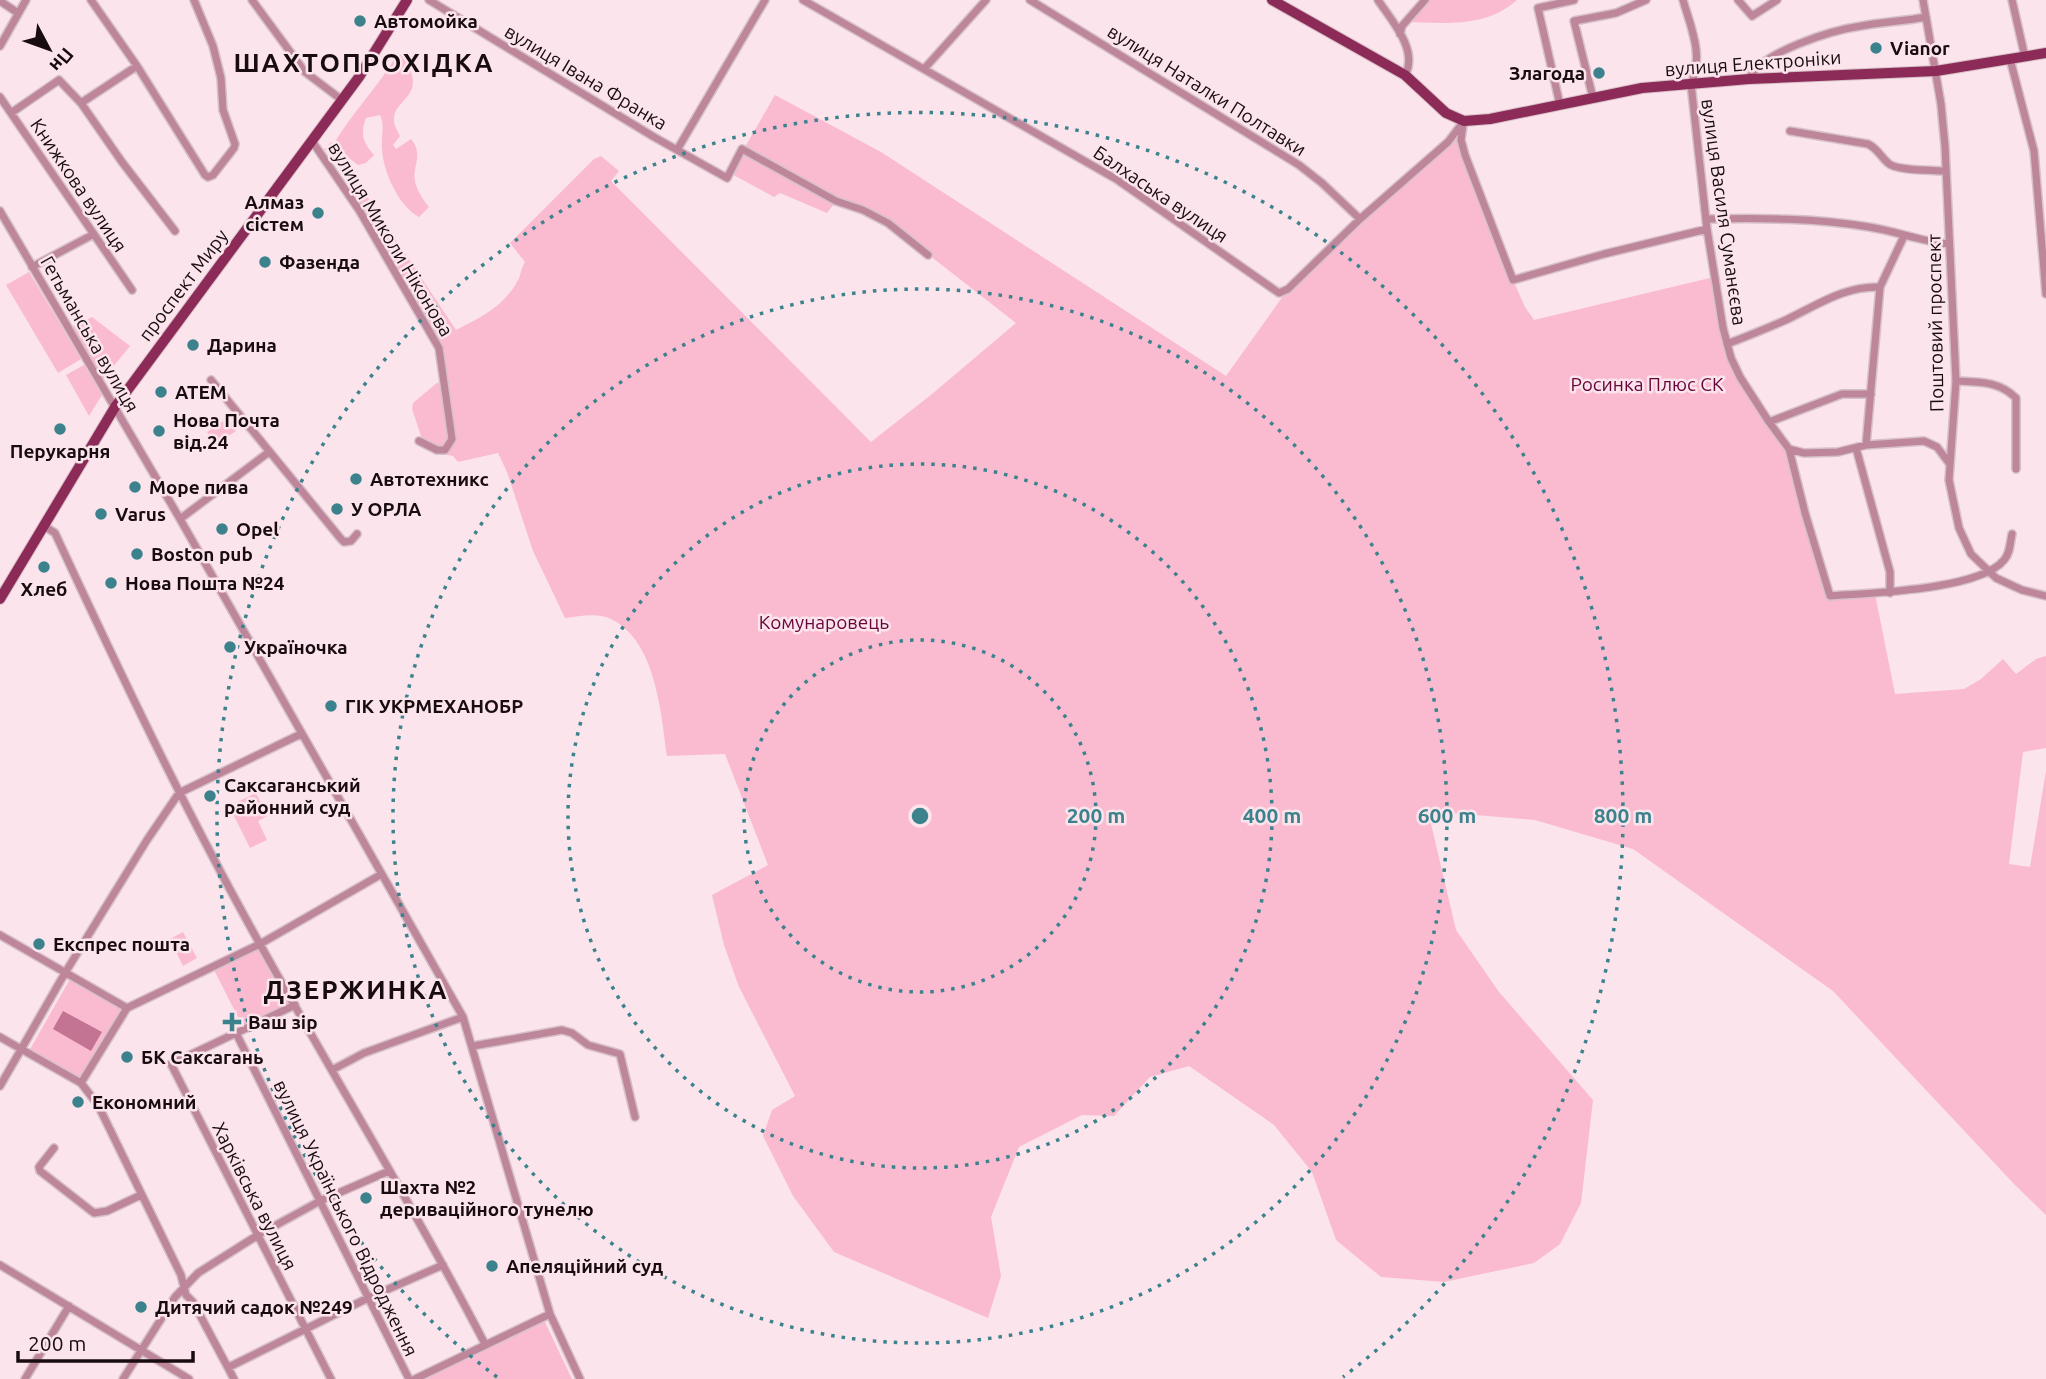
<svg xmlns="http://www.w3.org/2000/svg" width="2046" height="1379" font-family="Ubuntu,sans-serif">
  <rect width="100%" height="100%" fill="#fbe4eb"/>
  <path fill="#fabbd1" d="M1426 0H1517C1486 28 1445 23 1405 22Z
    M397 55H402C431 97 393 98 394 120 394 126 398 132 400 136L393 145 396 149 411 139C420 149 417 159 415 170 412 183 421 198 429 207L419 217C399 207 382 170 382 147 381 135 385 126 380 115L366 118C360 135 363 142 374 155L366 163 358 165C348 158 342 151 336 140 355 110 379 85 397 55Z
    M775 95 881 152 1226 376 1288 289 1448 142 1464 121 1461 140 1513 280 1525 307 1534 320 1714 277 1732 358 1789 449 1830 596 1875 594 1895 694 1964 689 1981 679 2003 659 2016 674 2036 659 2046 656V748L2023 752 2009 864 2030 867 2046 771V1215L2015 1185 1833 991 1633 849 1535 820 1428 811 1456 930 1499 992 1593 1100 1581 1203 1560 1244 1534 1263 1444 1282 1381 1277 1336 1240 1312 1172 1274 1125 1189 1066 1150 1077 1114 1116 1082 1115 1019 1147 991 1217 1001 1276 988 1318 834 1252 793 1196 763 1136 772 1110 795 1096 739 987 724 945 712 895 768 865 725 754 667 756C661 713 656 643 613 620 599 612 580 616 565 618L533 551 507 472 498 453 458 462 453 456 438 453 446 452 455 439 442 347 348 185 351 181 331 150H324L331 142 456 330C479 319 504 306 517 282 521 276 520 270 525 262L510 243 594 159 601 156 619 171 611 181 871 442 932 394 1016 323 888 223 836 201 827 213 780 193 774 197 730 173Z
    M29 272 81 359 58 373 6 285Z
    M92 317 130 346 100 383 68 329Z
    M84 365 102 395 89 416 66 375Z
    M438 382C446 404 456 426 444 447H438L422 439 412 409 413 403Z
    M228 418 236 431 215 445 207 432Z
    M256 793 267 816 258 821 267 840 250 848 229 806Z
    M183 932 197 958 183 966 170 939Z
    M259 949 290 1000 289 1004 243 1027 214 970Z
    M70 979 123 1009 81 1081 29 1051Z
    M544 1320 572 1379H422Z"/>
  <path fill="#c27492" d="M63 1011 102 1032 91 1051 53 1029Z"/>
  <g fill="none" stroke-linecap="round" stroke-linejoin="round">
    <defs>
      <path id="minor" d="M91 0 137 66 205 175 208 177 213 175 234 148 235 144 223 110 221 78 213 46 194 0
        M252 0 305 72 342 100
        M429 0 654 137 727 178 742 149 836 201 863 210 888 223 928 255
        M803 0 1116 179 1279 293 1288 289 1360 219 1448 142 1464 121
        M1030 0 1299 165 1322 183 1360 219
        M1378 0C1391 20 1419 50 1405 75
        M1683 0C1691 28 1704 55 1691 84L1707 229 1723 328 1731 358 1740 377 1769 422 1789 449 1804 453 1838 452 1866 445 1924 441 1937 447 1949 463
        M1738 0 1752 16 1777 0
        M1923 0 1941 104 1945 146 1956 381 1949 480 1959 528 1971 554 1996 578 2022 590 2046 596
        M2012 0 2025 57
        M0 1 18 13
        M1400 34 1402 26 1425 0
        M0 46 26 0
        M2010 59 2034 151 2046 294
        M924 69 986 0
        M1749 79C1760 52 1833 30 1861 26 1883 22 1905 21 1926 17
        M0 97 132 290
        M1593 98 1574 21 1616 13 1646 0
        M81 103 137 66
        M1560 105 1538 8 1574 0
        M11 113 59 80 81 103 122 162 175 231
        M1463 125 1461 140 1465 155 1513 280 1604 254 1707 229
        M1790 131 1868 144C1878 149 1880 156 1888 163 1896 171 1932 170 1944 171
        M312 141 359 210 439 348 452 439 445 450H437L419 441
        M677 150 765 0
        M0 211 180 519 463 1017 550 1314 580 1379
        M1706 219C1760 218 1816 218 1869 227 1896 231 1922 242 1949 244
        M32 267 94 234
        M1727 344C1748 336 1768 328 1788 319 1819 304 1845 286 1880 287
        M211 380 341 539 344 542 351 541 357 534
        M1956 381C1979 382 1999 381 2016 398V469
        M1769 422 1842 394H1871
        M1866 445 1880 287 1904 236
        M1856 448 1890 572V593
        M1789 449 1805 513 1830 596C1869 593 1980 590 2004 560 2010 554 2010 543 2012 534
        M180 519 269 452
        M44 526 55 533C120 673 186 812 261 946 335 1079 415 1209 485 1344
        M0 935 127 1008
        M295 1005 171 1064 331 1379
        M127 1008 260 944 380 875
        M236 1033 409 1379
        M0 1037 81 1083 98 1105 181 1275 186 1295 193 1302 234 1379
        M473 1046 562 1030 572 1033 588 1045 620 1054 635 1117
        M332 1070 364 1053 463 1017
        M81 1083 127 1008
        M0 1086 65 973 147 840 179 793 301 734
        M54 1148 39 1167 40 1171 94 1213 107 1211 141 1195
        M0 1265 189 1379
        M229 1367 368 1298 443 1265
        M25 1379 69 1306
        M123 1379 175 1297 198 1273 258 1235 320 1201 389 1171
        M415 1379 550 1314"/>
      <path id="major" d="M1272 0 1405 75 1446 113 1464 121 1490 119 1642 88 1749 79 1936 71 2046 53
        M0 599 115 407 359 77 407 0"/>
    </defs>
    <use href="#minor" stroke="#d7c1c8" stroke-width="10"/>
    <use href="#major" stroke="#d7c1c8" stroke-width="12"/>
    <use href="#minor" stroke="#be869a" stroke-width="7"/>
    <use href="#major" stroke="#8d2b58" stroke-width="10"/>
  </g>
  <g fill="none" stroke="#3c828d" stroke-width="3.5" stroke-dasharray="3.5 7">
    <circle cx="920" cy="816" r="176"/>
    <circle cx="920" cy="816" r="352"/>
    <circle cx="920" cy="816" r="527"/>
    <path d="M497 1377A703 703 0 1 1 1343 1377"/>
  </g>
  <g fill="#3c828d" stroke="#fbe4eb" stroke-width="2.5">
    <circle cx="360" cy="21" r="7"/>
    <circle cx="1876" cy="48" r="7"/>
    <circle cx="1599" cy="73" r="7"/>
    <circle cx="318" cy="213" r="7"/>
    <circle cx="265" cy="262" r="7"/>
    <circle cx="193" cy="345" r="7"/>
    <circle cx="161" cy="392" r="7"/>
    <circle cx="60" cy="429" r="7"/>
    <circle cx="159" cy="431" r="7"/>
    <circle cx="356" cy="479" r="7"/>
    <circle cx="135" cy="487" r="7"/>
    <circle cx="337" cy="509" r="7"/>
    <circle cx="101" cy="514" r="7"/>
    <circle cx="222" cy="529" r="7"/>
    <circle cx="137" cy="554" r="7"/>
    <circle cx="44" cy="567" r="7"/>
    <circle cx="111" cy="583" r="7"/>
    <circle cx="230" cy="647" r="7"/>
    <circle cx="331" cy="706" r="7"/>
    <circle cx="210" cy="796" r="7"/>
    <circle cx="39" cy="944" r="7"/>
    <path d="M228.5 1011.5h7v7h7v7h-7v7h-7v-7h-7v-7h7z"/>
    <circle cx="127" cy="1057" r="7"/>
    <circle cx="78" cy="1102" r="7"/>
    <circle cx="366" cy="1198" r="7"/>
    <circle cx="492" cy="1266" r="7"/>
    <circle cx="141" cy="1307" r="7"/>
  </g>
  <g text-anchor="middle" stroke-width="5" stroke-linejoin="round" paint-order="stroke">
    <g font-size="19" font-weight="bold" fill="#180c11" stroke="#fbe4eb" text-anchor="start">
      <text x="374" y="28">Автомойка</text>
      <text x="1890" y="55">Vianor</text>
      <text x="1585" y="80" text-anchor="end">Злагода</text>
      <text x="304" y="209" text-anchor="end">Алмаз<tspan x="304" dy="22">сістем</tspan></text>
      <text x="279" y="269">Фазенда</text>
      <text x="207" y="352">Дарина</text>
      <text x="175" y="399">АТЕМ</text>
      <text x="173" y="427">Нова Почта<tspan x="173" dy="22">від.24</tspan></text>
      <text x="60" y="458" text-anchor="middle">Перукарня</text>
      <text x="370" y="486">Автотехникс</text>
      <text x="149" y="494">Море пива</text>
      <text x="351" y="516">У ОРЛА</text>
      <text x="115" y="521">Varus</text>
      <text x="236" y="536">Opel</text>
      <text x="151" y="561">Boston pub</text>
      <text x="125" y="590">Нова Пошта №24</text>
      <text x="44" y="596" text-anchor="middle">Хлеб</text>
      <text x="244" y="654">Україночка</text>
      <text x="345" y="713">ГІК УКРМЕХАНОБР</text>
      <text x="224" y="792">Саксаганський<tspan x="224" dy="22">районний суд</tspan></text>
      <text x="53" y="951">Експрес пошта</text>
      <text x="248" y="1029">Ваш зір</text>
      <text x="141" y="1064">БК Саксагань</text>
      <text x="92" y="1109">Економний</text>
      <text x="380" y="1194">Шахта №2<tspan x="380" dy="22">дериваційного тунелю</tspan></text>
      <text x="506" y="1273">Апеляційний суд</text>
      <text x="155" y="1314">Дитячий садок №249</text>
    </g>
    <g font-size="19" fill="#180c11" stroke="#fbe4eb">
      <text transform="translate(1753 63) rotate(-4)" y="7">вулиця Електроніки</text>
      <text transform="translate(586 77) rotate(31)" y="7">вулиця Івана Франка</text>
      <text transform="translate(1207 90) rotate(32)" y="7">вулиця Наталки Полтавки</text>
      <text transform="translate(79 185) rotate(56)" y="7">Книжкова вулиця</text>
      <text transform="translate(1161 194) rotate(34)" y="7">Балхаська вулиця</text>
      <text transform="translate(1724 212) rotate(82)" y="7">вулиця Василя Суманєєва</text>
      <text transform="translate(391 239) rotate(59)" y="7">вулиця Миколи Ніконова</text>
      <text transform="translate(183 285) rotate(-53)" y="7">проспект Миру</text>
      <text transform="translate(1935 323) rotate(-91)" y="7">Поштовий проспект</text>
      <text transform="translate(90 334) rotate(60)" y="7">Гетьманська вулиця</text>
      <text transform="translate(255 1196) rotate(63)" y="7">Харківська вулиця</text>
      <text transform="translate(346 1218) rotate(64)" y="7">вулиця Українського Відродження</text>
    </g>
    <g font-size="19" fill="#670439" stroke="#fbe4eb">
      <text x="1647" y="391">Росинка Плюс СК</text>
      <text x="824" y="629">Комунаровець</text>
    </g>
    <g font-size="26" font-weight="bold" letter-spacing="2" fill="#180c11" stroke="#fbe4eb">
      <text x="364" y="72">ШАХТОПРОХІДКА</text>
      <text x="356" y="999">ДЗЕРЖИНКА</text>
    </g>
  </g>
  <circle cx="920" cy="816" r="10" fill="#3c828d" stroke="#fbe4eb" stroke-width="3.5"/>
  <g font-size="21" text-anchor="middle" font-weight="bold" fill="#3c828d" stroke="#fbe4eb" stroke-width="5" stroke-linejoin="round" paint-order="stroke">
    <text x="1096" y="823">200 m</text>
    <text x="1272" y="823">400 m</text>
    <text x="1447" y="823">600 m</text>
    <text x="1623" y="823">800 m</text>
  </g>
  <g transform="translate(49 49) rotate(131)" stroke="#fbe4eb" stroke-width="5" paint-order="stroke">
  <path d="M0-5L12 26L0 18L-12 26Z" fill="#180c11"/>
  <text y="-10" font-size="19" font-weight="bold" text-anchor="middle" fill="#180c11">Пн</text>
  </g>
  <path d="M18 1351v10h175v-10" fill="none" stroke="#180c11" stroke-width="3.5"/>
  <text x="28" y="1351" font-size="21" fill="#180c11" stroke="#fbe4eb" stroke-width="5" paint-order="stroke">200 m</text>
</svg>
